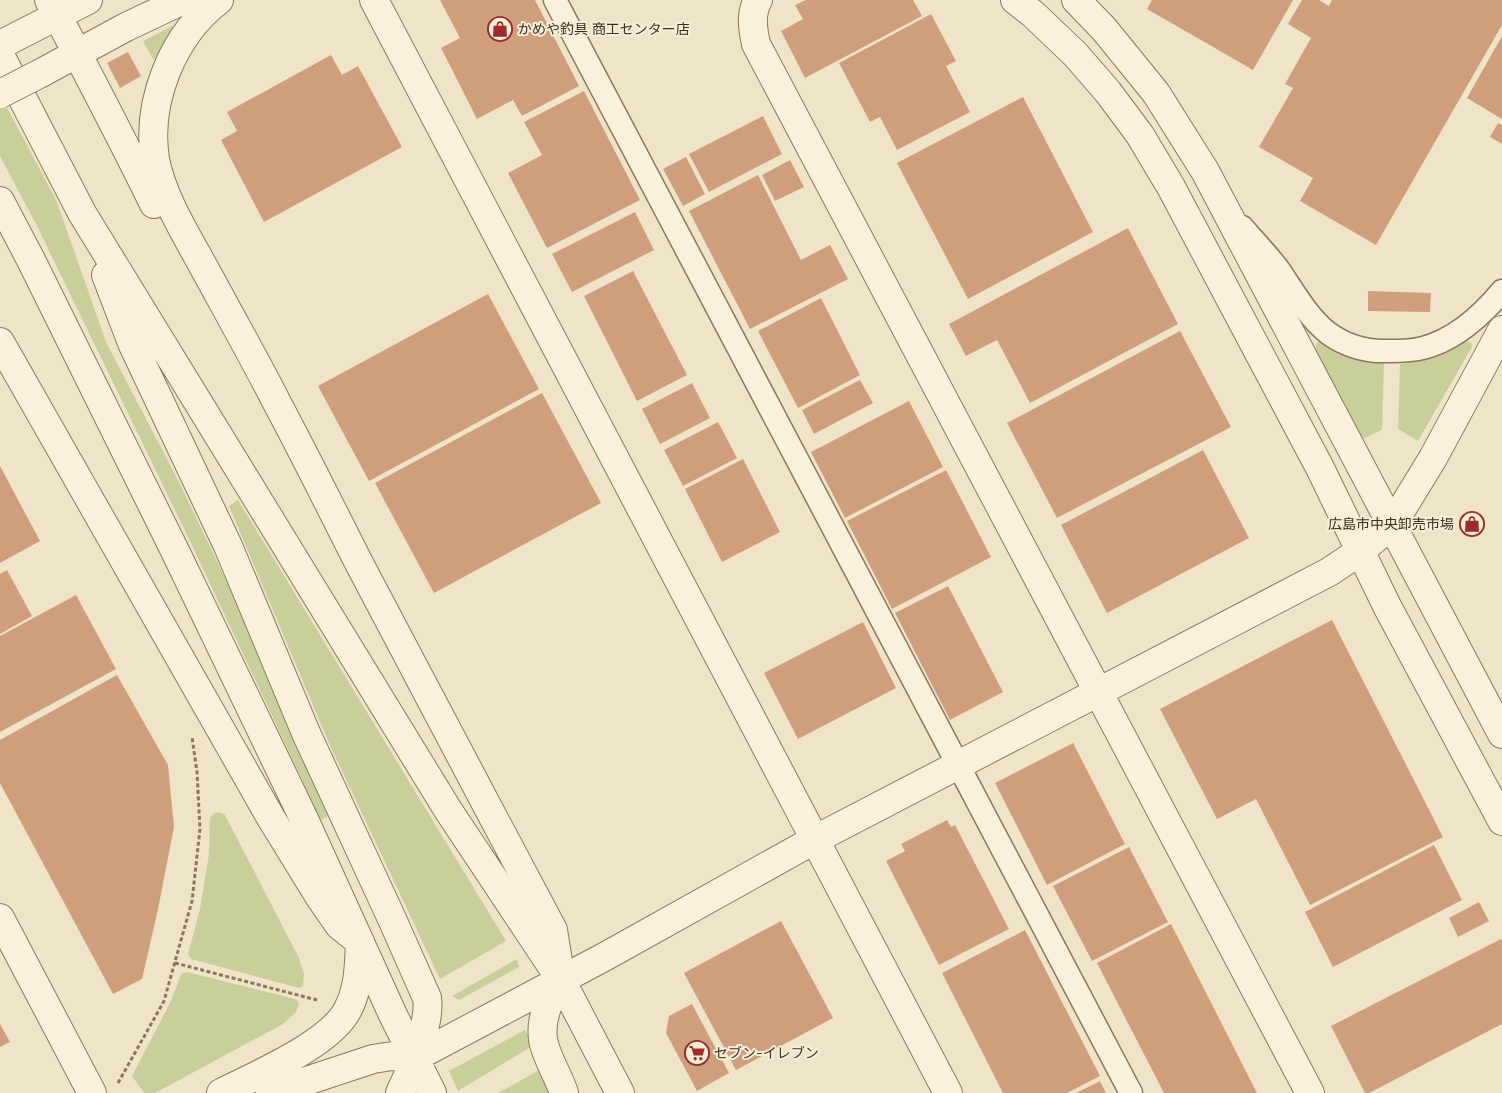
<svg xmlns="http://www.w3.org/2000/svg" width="1502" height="1093" font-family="Lora,'Noto Sans JP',serif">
  <rect width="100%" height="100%" fill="#f0e4c8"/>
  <path fill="#c9cf9b" d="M172 26 174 30 162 46 158 60 153 59 143 41Z
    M0 94 57 202 106 342 179 482 228 584 328 816 321 820 189 539 37 226 0 156Z
    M1319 341 1354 359 1368 363H1384L1382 430 1365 438 1360 437 1316 351V344Z
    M1467 341 1471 343 1472 347 1418 441 1398 429 1400 364C1426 360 1444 355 1467 341Z
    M238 500 506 941 440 979 328 741 229 506Z
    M219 812 225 815 299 958 304 974 303 986 299 988 191 959 188 954 200 909 209 854 210 818 213 814Z
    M517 959 519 967 459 1000 452 996Z
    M187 972 295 999 299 1003 296 1012 283 1024 155 1093H144L132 1076 171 1001 181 974Z
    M525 1030 534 1045 458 1091 449 1071Z
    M543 1068 553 1093H498Z"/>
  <path fill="#cf9f7d" d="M440 0H535L579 86 522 116 513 100 477 119 441 48 460 38Z
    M806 0H913L922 16 805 78 781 31 803 19 795 5Z
    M1152 0H1293L1253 70 1147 9Z
    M1302 0H1319L1329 6 1332 0H1502V25L1376 245 1300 201 1313 178 1259 147 1293 88 1285 84 1311 38 1288 24Z
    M931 14 956 61 946 66 970 112 897 150 880 117 870 122 839 63Z
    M1502 36V119L1467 98Z
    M128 52 141 76 120 88 107 63Z
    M331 55 342 75 358 66 402 147 264 222 221 140 237 131 227 112Z
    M584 91 640 200 547 248 508 173 542 155 524 122Z
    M1023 97 1093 232 968 299 897 163Z
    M763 116 782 154 709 192 689 154Z
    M1498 123 1502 125V144L1490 137Z
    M686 157 705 194 683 206 663 169Z
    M790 160 804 187 775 201 762 175Z
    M758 175 801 260 830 245 848 279 750 329 689 211Z
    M635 212 654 250 572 292 552 254Z
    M1128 228 1178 324 1030 403 997 340 966 356 949 324Z
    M633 271 687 375 637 401 584 296Z
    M1368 291 1431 293 1430 312 1368 311Z
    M488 294 539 389 369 481 318 386Z
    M821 298 860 375 798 408 758 331Z
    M1180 331 1231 427 1057 518 1007 423Z
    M860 380 873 403 814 434 802 410Z
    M692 383 710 418 660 444 642 409Z
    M542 393 601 503 434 593 375 483Z
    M909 401 943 467 845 518 811 452Z
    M718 422 737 458 683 486 664 450Z
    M1203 450 1249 538 1107 613 1061 525Z
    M743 459 780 532 722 562 685 489Z
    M0 466 40 541 0 563Z
    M946 470 991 557 892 609 847 521Z
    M7 570 32 616 0 634V574Z
    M948 586 1003 692 950 720 895 613Z
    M76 595 116 669 0 732V636Z
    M1332 620 1443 837 1310 905 1256 799 1217 819 1160 709Z
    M863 622 896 688 798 739 764 673Z
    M117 675 168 765 174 827 157 914 142 979 113 994 0 783V740Z
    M1073 743 1125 844 1047 885 995 783Z
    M947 820 951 827 955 825 1009 929 939 965 886 861 905 851 901 844Z
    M1434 845 1462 900 1333 967 1305 912Z
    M1129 847 1168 922 1092 961 1053 886Z
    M1479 902 1489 921 1458 937 1449 918Z
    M781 921 833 1018 736 1070 684 973Z
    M1171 924 1257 1093H1164L1097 963Z
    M1025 930 1100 1076 1067 1093H1003L942 973Z
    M1501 939 1502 942V1024L1369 1093H1365L1331 1026Z
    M692 1004 729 1073 697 1091 666 1033 669 1016Z
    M0 1024 10 1042 0 1047Z
    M1100 1081 1106 1093H1076Z"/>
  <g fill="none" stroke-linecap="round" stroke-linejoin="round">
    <defs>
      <path id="minor" d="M555 0 1131 1093
        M1242 227C1254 241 1268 255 1279 270 1294 292 1307 316 1328 333 1346 346 1367 352 1389 351 1400 351 1412 351 1423 348 1454 340 1482 315 1502 291"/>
      <path id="tertiary" d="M49 0C85 68 120 135 154 204
        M219 0C173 35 146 101 155 159 162 196 184 231 202 264 227 310 253 356 277 403 306 457 333 512 361 567 424 688 489 809 553 930L561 980C550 998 540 1017 543 1039 545 1055 559 1077 564 1093
        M374 0 948 1093
        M758 0C750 14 753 30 756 44L1310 1093
        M1015 0 1033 14 1075 54 1108 92 1140 135 1171 187 1320 468 1387 606 1502 821
        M1076 0 1104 29 1156 93 1205 171 1502 734
        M0 45 88 0
        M0 55 82 213 448 810 561 980 620 1093
        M41 73 126 27 183 0
        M0 201 31 260 176 553 304 819 393 1015 432 1093
        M106 275 132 343 228 546 306 733 392 919 427 998C431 1023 411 1070 400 1093
        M0 342 271 818 319 896 339 925 360 942C359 964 359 988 348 1009 331 1044 256 1075 221 1093
        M0 918 92 1093
        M270 1093 373 1059 392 1056 414 1058 606 956 814 840 1329 572 1359 552 1392 525 1433 458 1502 330"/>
    </defs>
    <use href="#minor" stroke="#8d765c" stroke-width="25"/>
    <use href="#tertiary" stroke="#8d765c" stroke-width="30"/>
    <path stroke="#8d765c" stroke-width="3" stroke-dasharray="4 2.5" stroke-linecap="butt" d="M175 963 317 1000
      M118 1083 164 1001 192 901 200 829 197 772 192 737"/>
    <use href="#minor" stroke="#faf1dc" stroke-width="22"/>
    <use href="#tertiary" stroke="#faf1dc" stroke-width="28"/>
    <defs>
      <path id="tertiary-bridge" d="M0 94 41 73"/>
    </defs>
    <use href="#tertiary-bridge" stroke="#8d765c" stroke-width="30" stroke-linecap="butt"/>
    <use href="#tertiary-bridge" stroke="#faf1dc" stroke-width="28"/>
  </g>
  <defs>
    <symbol id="shop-ring" viewBox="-11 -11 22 22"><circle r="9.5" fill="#f7eed8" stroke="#9e2a2b" stroke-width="1.5"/><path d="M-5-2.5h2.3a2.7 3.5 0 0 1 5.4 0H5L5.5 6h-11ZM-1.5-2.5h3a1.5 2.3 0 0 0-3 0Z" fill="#9e2a2b"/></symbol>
    <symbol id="supermarket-ring" viewBox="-11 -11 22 22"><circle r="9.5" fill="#f7eed8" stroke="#9e2a2b" stroke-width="1.5"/><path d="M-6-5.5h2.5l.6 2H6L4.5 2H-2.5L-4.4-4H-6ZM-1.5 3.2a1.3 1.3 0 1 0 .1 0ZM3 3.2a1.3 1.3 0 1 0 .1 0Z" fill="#9e2a2b"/></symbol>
  </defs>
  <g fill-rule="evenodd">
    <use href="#shop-ring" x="486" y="15" width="28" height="28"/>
    <use href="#shop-ring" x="1458" y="510" width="28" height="28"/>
    <use href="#supermarket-ring" x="683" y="1039" width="28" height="28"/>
  </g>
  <g text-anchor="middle" stroke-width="4" stroke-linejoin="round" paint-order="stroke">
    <g font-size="14" fill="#3d2e20" stroke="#f7eed8" text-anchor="start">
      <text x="518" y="34">かめや釣具 商工センター店</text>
      <text x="1454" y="529" text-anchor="end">広島市中央卸売市場</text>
      <text x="714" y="1058">セブン-イレブン</text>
    </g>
  </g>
</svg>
